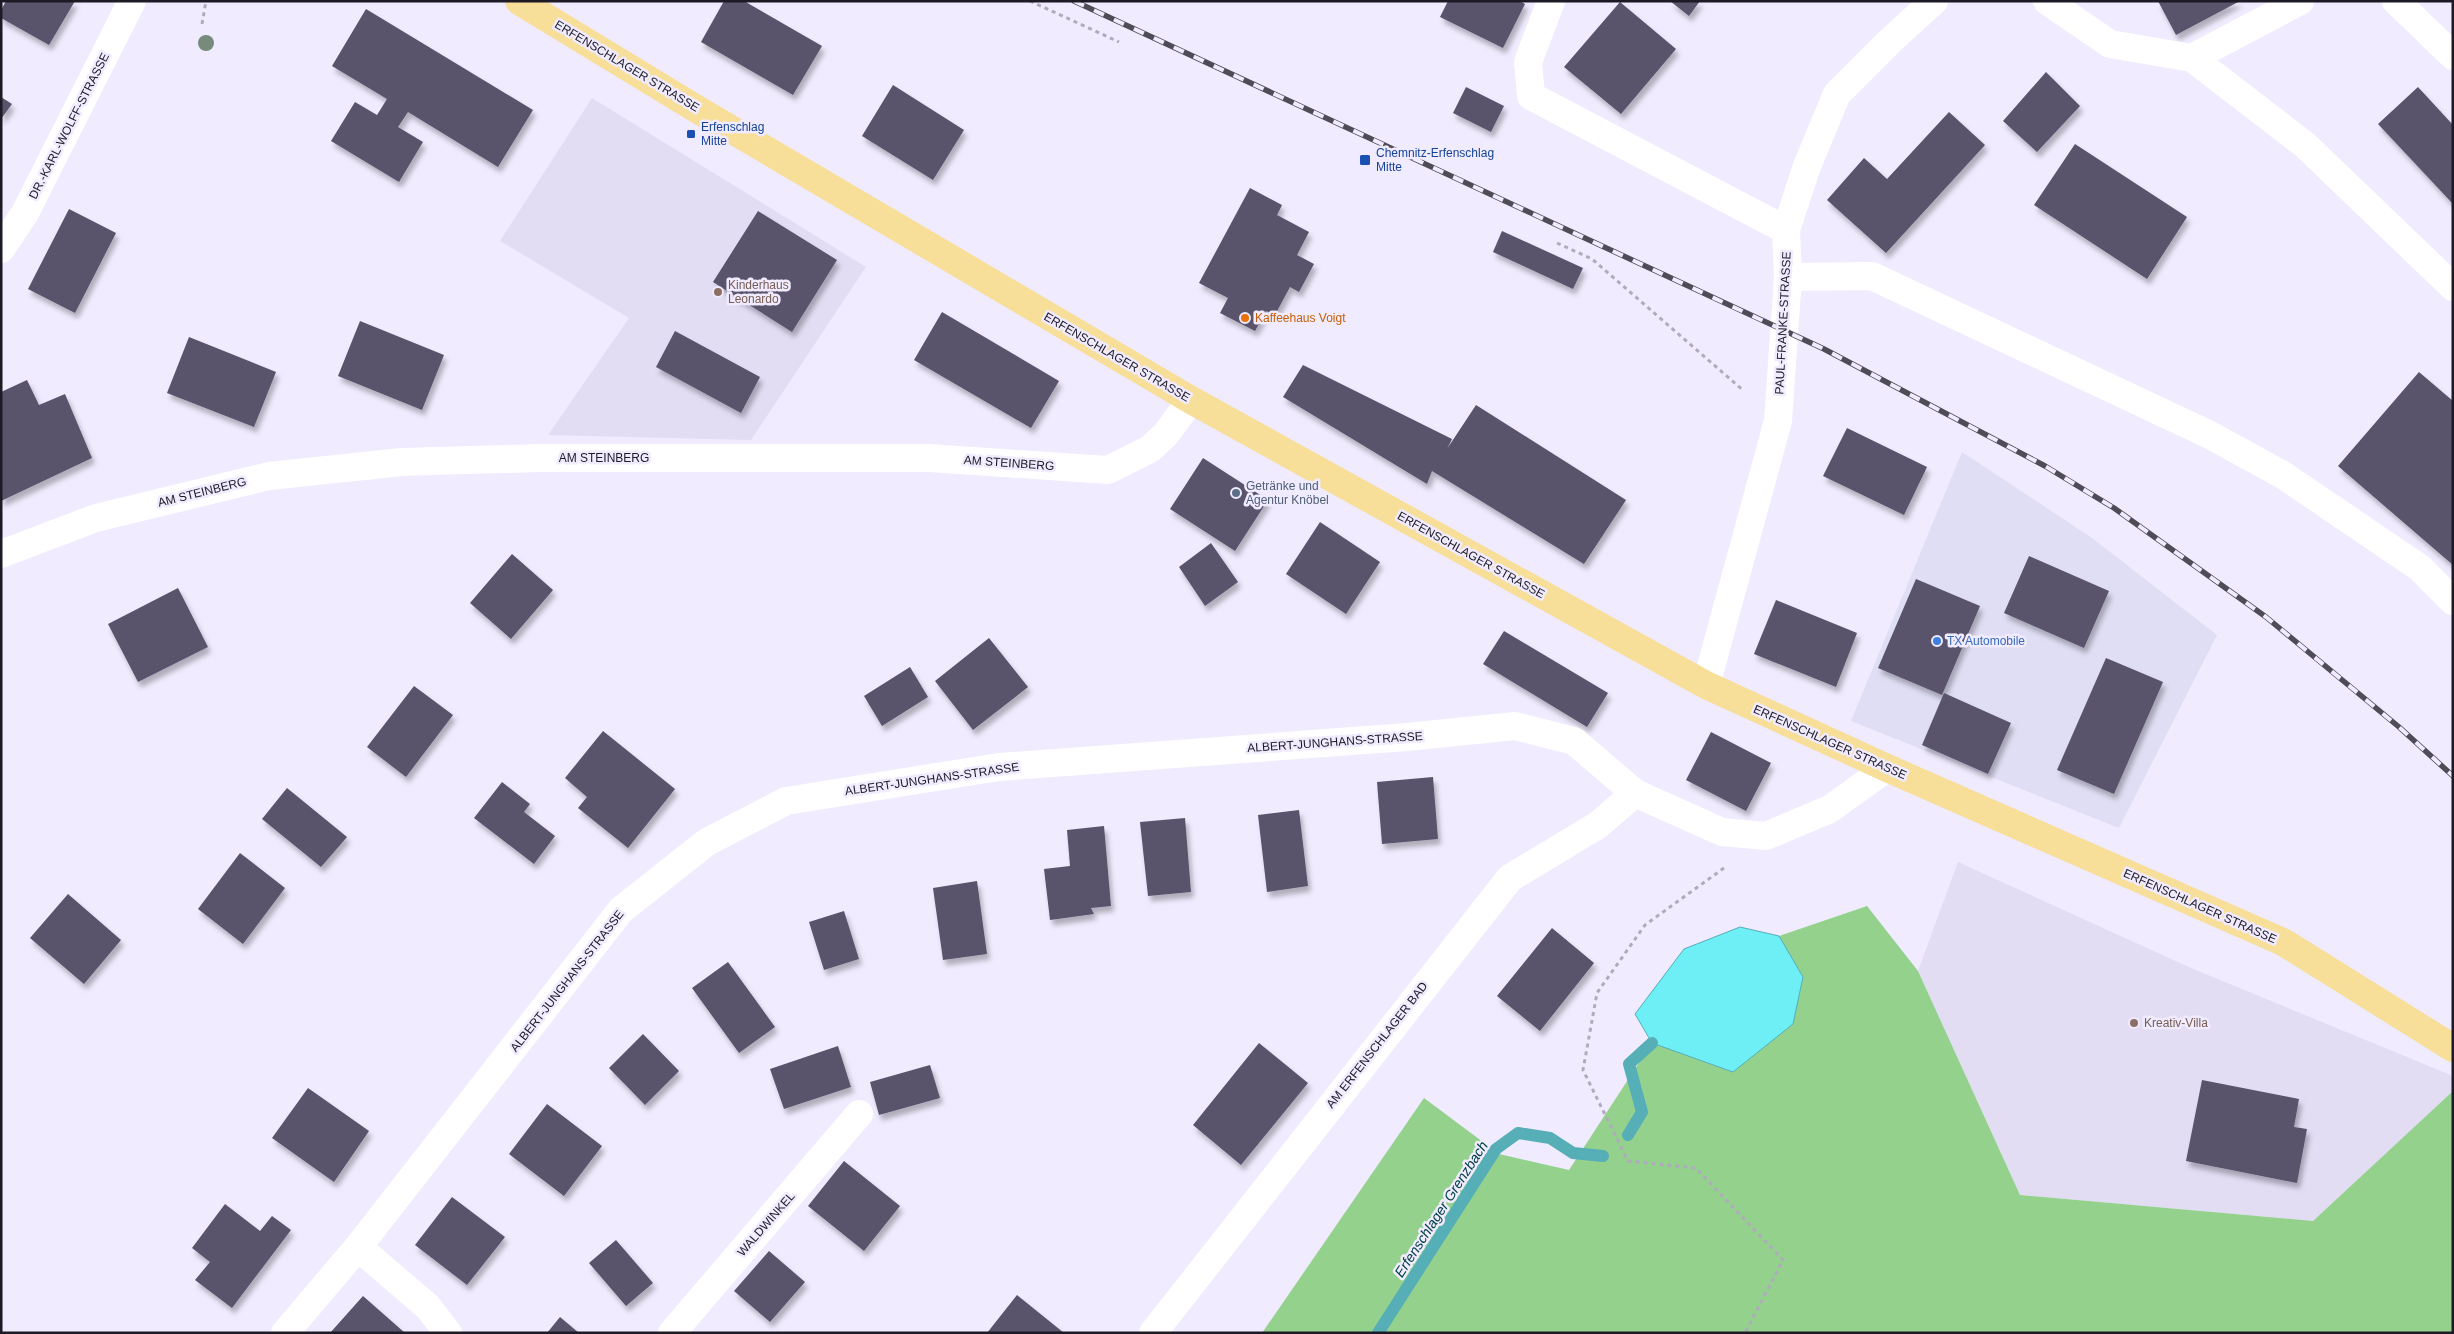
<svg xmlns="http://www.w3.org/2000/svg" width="2454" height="1334" font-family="Helvetica,sans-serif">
  <defs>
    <filter id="shadow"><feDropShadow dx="3" dy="5.5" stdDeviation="2.5" flood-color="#0004"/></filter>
  </defs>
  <rect width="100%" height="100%" fill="#f0ebfe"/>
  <path fill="#e0def4" d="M1962 452 2092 538 2217 635 2119 828 1851 721Z"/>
  <path fill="#e2ddf3" d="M592 98 866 267 751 440 548 435 629 318 500 241Z
    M1958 862 2191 968 2453 1076V1091L2313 1221 2020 1195 1918 971Z"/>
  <path fill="#93d18d" d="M1867 906 1918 971 2020 1195 2313 1221 2453 1091V1333H1262L1424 1098 1499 1154 1569 1170 1652 1043 1733 1072 1803 978 1779 936Z"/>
  <path fill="#6eeef5" stroke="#56aeb7" d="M1740 927 1779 936 1803 977 1793 1024 1733 1072 1652 1043 1635 1014 1684 949Z"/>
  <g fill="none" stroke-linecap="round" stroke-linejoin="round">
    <path stroke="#56aeb7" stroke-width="12" d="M1628 1135 1642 1112 1629 1064 1652 1043
      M1378 1333 1496 1149 1518 1133 1550 1138 1573 1153 1603 1156"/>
  </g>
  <path fill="#5a526c" filter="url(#shadow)" d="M6 1H75L49 45 1 18V10Z
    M724 1H744L822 46 793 95 701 42Z
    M1448 1H1520L1525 4 1503 48 1440 17Z
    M1670 1H1700L1689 16Z
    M2158 1H2240L2176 35Z
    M1620 2 1676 49 1621 114 1564 67Z
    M366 9 533 110 498 167 408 112 398 127 423 142 399 182 331 141 355 102 377 115 387 99 332 66Z
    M2046 72 2080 106 2037 152 2003 121Z
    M893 85 964 130 933 180 862 136Z
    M1466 87 1504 106 1491 132 1453 113Z
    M2418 87 2453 125V204L2378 124Z
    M1 97 12 104 1 119Z
    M1949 112 1985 145 1886 253 1827 200 1864 158 1887 179Z
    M2075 144 2187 217 2147 279 2034 205Z
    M1250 188 1282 205 1277 215 1309 232 1297 255 1314 264 1299 292 1290 287 1275 315 1266 311 1255 331 1220 313 1228 298 1199 283Z
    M69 209 116 233 75 313 28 289Z
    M758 211 837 260 792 332 713 282Z
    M1502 231 1583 268 1573 289 1493 252Z
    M942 312 1059 381 1031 428 914 360Z
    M360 321 444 355 422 410 338 376Z
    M675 331 760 377 741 413 656 367Z
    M189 337 276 372 254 427 167 393Z
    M1303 365 1452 439 1447 449 1476 405 1626 500 1584 564 1432 471 1427 484 1283 397Z
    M2419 372 2453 401V565L2338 466Z
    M27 380 39 405 65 394 92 458 1 501V392Z
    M1847 428 1927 467 1904 515 1823 476Z
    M1203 458 1268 500 1235 551 1170 509Z
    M1320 522 1380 562 1346 614 1286 574Z
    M1211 543 1238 582 1205 606 1179 567Z
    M512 554 553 590 511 639 470 603Z
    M2029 556 2109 591 2084 648 2004 613Z
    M1916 579 1980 606 1942 695 1878 668Z
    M178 588 208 647 138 682 108 624Z
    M1776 600 1857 633 1836 687 1754 654Z
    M1504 631 1608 693 1587 727 1483 664Z
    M989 638 1028 687 973 730 935 681Z
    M2106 658 2163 682 2114 794 2057 770Z
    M910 667 928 697 882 726 864 696Z
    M414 686 453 715 406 777 367 747Z
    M1944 693 2011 723 1988 774 1922 745Z
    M603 731 675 789 628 848 578 808 587 797 565 778Z
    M1711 732 1771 763 1746 811 1686 780Z
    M1433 777 1438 839 1382 844 1377 782Z
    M502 782 530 804 524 812 555 836 534 864 474 818Z
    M287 788 347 837 321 867 262 819Z
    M1299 810 1308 886 1267 892 1258 815Z
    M1185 818 1191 892 1148 896 1140 822Z
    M1104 826 1111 906 1091 908 1094 914 1050 920 1044 869 1070 866 1067 830Z
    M240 853 285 888 243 944 198 909Z
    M977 881 987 954 943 960 933 888Z
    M68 894 121 940 84 984 30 938Z
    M844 911 859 959 824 970 809 922Z
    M1552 928 1594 963 1540 1031 1497 996Z
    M728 962 775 1027 739 1053 692 988Z
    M643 1034 679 1071 645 1105 609 1068Z
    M1259 1043 1308 1083 1241 1165 1193 1125Z
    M838 1046 851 1087 784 1109 770 1069Z
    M930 1065 940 1098 879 1115 870 1082Z
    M2202 1080 2299 1099 2294 1127 2307 1129 2297 1183 2186 1161Z
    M308 1088 369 1131 334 1182 272 1138Z
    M547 1104 602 1146 564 1196 509 1154Z
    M844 1161 900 1206 864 1251 808 1206Z
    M452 1197 505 1237 467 1285 415 1245Z
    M225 1204 260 1231 272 1216 291 1230 232 1308 195 1280 210 1262 192 1248Z
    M616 1240 653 1283 626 1306 589 1263Z
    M769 1251 805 1282 770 1322 734 1291Z
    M1017 1295 1064 1333H987Z
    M363 1296 405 1333H330Z
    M560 1317 579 1333H547Z"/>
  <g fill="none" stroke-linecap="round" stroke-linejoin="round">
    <path stroke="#b0abbc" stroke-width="3" stroke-dasharray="4 4" stroke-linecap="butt" d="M1030 1 1119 42
      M202 24 206 1
      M1557 243 1592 259 1744 391
      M1724 868 1645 925 1597 993 1583 1070 1628 1161 1696 1168 1783 1260 1745 1333"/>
    <path stroke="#fff" stroke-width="28" d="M1551 1 1528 62 1531 96 1786 230
      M2047 1 2110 44 2192 58 2300 1
      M2396 1 2453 56
      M2192 58 2305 145 2453 287
      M1 249 25 213 132 1
      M1788 277 1872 276 2210 435 2283 475 2420 568 2453 601
      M1 554 96 518 269 476 402 462 538 458H929L1108 470 1150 449 1166 434 1191 400
      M1706 685 1778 421 1788 277 1786 230 1807 166 1837 94 1890 41 1934 1
      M358 1247 428 1307 448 1333
      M285 1333 358 1247 621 910 707 842 786 801 999 767 1407 737 1515 726 1574 741 1635 793 1722 832 1766 836 1830 809 1887 768
      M672 1333 859 1114
      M1153 1333 1510 878 1598 825 1635 793"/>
    <path stroke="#f7de99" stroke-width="28" d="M519 1 695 108 1191 400 1706 685 1887 768 2283 942 2453 1048"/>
    <defs>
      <path id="rail" d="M1074 1 1824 349 2045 466 2114 508 2266 617 2399 727 2453 776"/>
    </defs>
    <use href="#rail" stroke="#4f4c58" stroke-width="5.5"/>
    <use href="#rail" stroke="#f0ebfe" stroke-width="4" stroke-dasharray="11" stroke-linecap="butt"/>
  </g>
  <circle fill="#768b7b" cx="206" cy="43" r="8"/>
  <g fill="#1a4fb4" stroke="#f0ebfe" stroke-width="2">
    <rect x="686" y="129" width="10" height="10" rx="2.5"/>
    <rect x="1359" y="154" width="12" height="12" rx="2.5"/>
  </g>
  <g fill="#8d6e63" stroke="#f0ebfe" stroke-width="2">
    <circle cx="718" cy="292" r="5"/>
    <circle cx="2134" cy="1023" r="5"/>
  </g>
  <circle fill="#e8710a" stroke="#f0ebfe" stroke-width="2" cx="1245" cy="318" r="5"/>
  <circle fill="#5c6f8a" stroke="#f0ebfe" stroke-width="2" cx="1236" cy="493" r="5"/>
  <circle fill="#3f7fe0" stroke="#f0ebfe" stroke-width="2" cx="1937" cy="641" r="5"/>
  <g text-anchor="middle" stroke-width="5" stroke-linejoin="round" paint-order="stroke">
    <g font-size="12" fill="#1d1a25" stroke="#f0ebfe">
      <text transform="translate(627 66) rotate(31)" y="4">ERFENSCHLAGER STRASSE</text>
      <text transform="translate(69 126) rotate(-63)" y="4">DR.-KARL-WOLFF-STRASSE</text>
      <text transform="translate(1783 323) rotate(-87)" y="4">PAUL-FRANKE-STRASSE</text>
      <text transform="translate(1117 357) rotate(30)" y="4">ERFENSCHLAGER STRASSE</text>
      <text x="604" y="462">AM STEINBERG</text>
      <text transform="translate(1009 463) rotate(4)" y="4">AM STEINBERG</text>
      <text transform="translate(202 492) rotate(-14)" y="4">AM STEINBERG</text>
      <text transform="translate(1471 555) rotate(29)" y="4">ERFENSCHLAGER STRASSE</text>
      <text transform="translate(1335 742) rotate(-4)" y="4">ALBERT-JUNGHANS-STRASSE</text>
      <text transform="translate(1830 742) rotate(24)" y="4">ERFENSCHLAGER STRASSE</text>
      <text transform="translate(932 779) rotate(-8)" y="4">ALBERT-JUNGHANS-STRASSE</text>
      <text transform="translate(2200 906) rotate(24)" y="4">ERFENSCHLAGER STRASSE</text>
      <text transform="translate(567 981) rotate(-52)" y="4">ALBERT-JUNGHANS-STRASSE</text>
      <text transform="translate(1377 1045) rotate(-52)" y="4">AM ERFENSCHLAGER BAD</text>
      <text transform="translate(766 1224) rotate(-49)" y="4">WALDWINKEL</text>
    </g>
    <g font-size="12" fill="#164399" stroke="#f0ebfe" text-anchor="start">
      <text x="701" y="131">Erfenschlag<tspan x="701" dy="14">Mitte</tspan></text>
      <text x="1376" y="157">Chemnitz-Erfenschlag<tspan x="1376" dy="14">Mitte</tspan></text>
    </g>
    <g font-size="12" fill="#785e54" stroke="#f0ebfe" text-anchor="start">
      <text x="728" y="289">Kinderhaus<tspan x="728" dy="14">Leonardo</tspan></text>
      <text x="2144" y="1027">Kreativ-Villa</text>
    </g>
    <g font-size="12" fill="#c56008" stroke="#f0ebfe" text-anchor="start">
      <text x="1255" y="322">Kaffeehaus Voigt</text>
    </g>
    <g font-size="12" fill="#4e5e75" stroke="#f0ebfe" text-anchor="start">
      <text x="1246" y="490">Getränke und<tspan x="1246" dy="14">Agentur Knöbel</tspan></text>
    </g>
    <g font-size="12" fill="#366cbe" stroke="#f0ebfe" text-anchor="start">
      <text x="1947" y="645">TX Automobile</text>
    </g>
    <g font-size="14" font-style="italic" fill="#014043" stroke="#f0ebfe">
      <text transform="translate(1441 1209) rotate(-57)" y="5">Erfenschlager Grenzbach</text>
    </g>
  </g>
  <rect width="2454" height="1334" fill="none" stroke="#1d1a25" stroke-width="5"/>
</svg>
